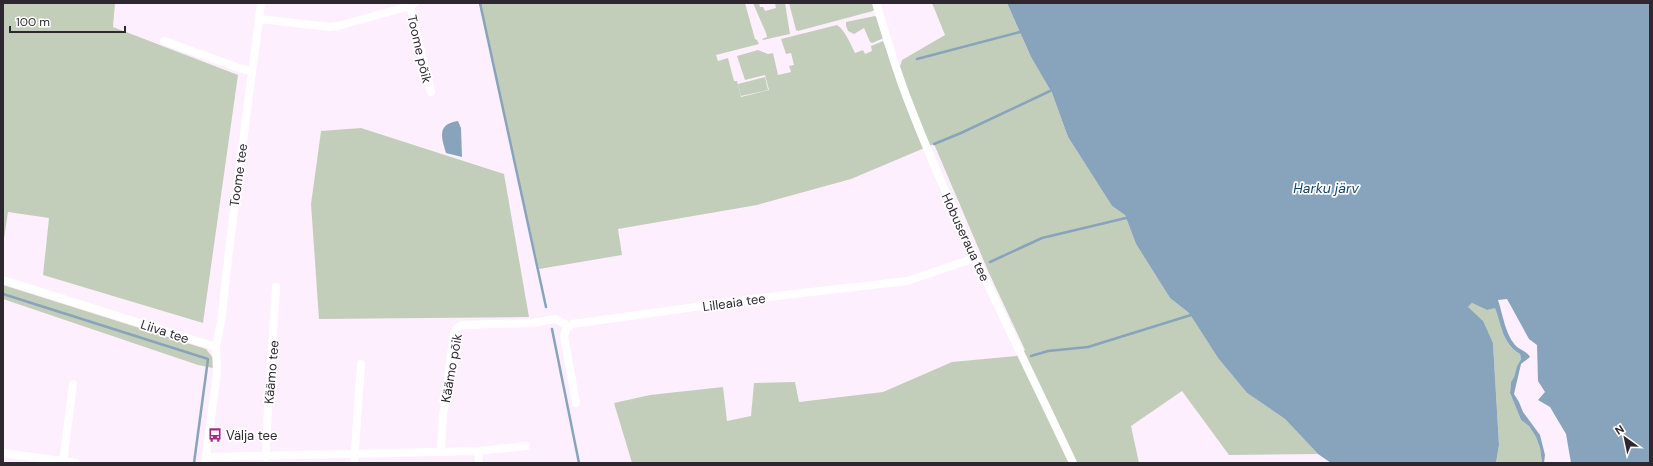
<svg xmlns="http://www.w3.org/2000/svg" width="1653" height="466" font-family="'DM Sans',sans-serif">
  <rect width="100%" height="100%" fill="#fdeffe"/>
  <path fill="#c3ceba" d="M3 3H115L113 27 238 75 203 323 43 275 49 218 8 212 3 245Z
    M479 3H745L755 39 757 40 759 44 716 55 718 61 728 58 734 81H737L741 97 769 90 765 75 745 80 737 56 758 50 768 54 773 53 778 75 791 72 789 66 794 65 791 53 786 54 781 39 837 25C845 30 851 45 855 53L863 50 865 54 872 51 871 46 883 41 897 76 902 60 945 35 932 3H1007L1031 57 1052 93 1068 137 1112 206 1125 215 1136 244 1170 298 1189 313 1218 358 1247 393 1285 419 1318 454 1229 455 1182 391 1131 426 1139 463H632L614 403 650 395 723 387 727 421 751 416 754 383 795 382 799 402 883 392 952 362 1016 356 1025 350 989 273 934 144 851 179 757 205 618 229 622 255 539 269Z
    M753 3H759L760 7H763L765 11 776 8 775 3H785L790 34 763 40 762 39 767 37 766 33Z
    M789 3H874L875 8 873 11 798 31 796 30Z
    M875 16 877 17 884 38 872 43 870 42 864 28 854 34 848 31 846 26V22Z
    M765 77 768 90 741 96 738 84Z
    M361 128 504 174 529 317 319 319 311 204 321 131Z
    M3 285 206 349 213 358V368L198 365 3 299Z
    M1472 303 1487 310 1495 307C1503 325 1501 344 1520 354L1521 359 1517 366 1514 377 1511 382 1510 393 1521 420 1529 426 1536 437 1540 448 1542 463H1496L1499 445 1493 343 1468 307Z"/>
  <path fill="#87a4bc" d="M1007 3H1650V463H1571L1566 434 1550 407 1538 400 1545 392 1538 381 1537 345 1529 339 1507 299 1498 300C1503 315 1505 333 1515 345 1519 350 1527 351 1530 357L1521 364 1514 394 1519 402 1523 412 1540 435 1545 455 1544 463H1542L1540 448 1536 437 1529 426 1521 420 1510 393 1511 382 1514 377 1517 366 1521 359 1520 354C1502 344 1502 325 1495 308L1487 310 1472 303 1468 307 1483 321 1493 343 1499 445 1496 463H1331L1318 454 1285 419 1247 393 1218 358 1189 313 1170 298 1136 244 1125 215 1112 206 1068 137 1052 93 1031 57Z
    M458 121 461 128 462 157 446 153C441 137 437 124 458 121Z"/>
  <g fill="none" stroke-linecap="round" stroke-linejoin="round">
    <path stroke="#87a4bc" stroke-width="2.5" d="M480 3 546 307
      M917 59 1020 32
      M934 144 961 133 1050 91
      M990 262 1042 238 1126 218
      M3 294 208 359 194 463
      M552 329 579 463
      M1031 356 1048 351 1088 347 1191 315"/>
    <path stroke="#fff" stroke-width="8" d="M876 3C886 35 895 67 907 98 955 223 1016 342 1073 463
      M410 6 431 92
      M259 19 330 27 338 26 410 6 415 3
      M164 41 242 69 252 71
      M3 280 216 347
      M576 403 564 336 566 329 572 324 768 297 907 281 975 258
      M441 451 443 416 454 333 456 329 461 325 532 323 556 319 568 326
      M478 451 479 463
      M3 453 76 463
      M206 457 478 451 526 446
      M266 457C267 400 273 344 276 287
      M63 463 73 384
      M205 463 217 373 216 347 221 322 231 234 261 3
      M354 463 361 364"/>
  </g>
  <defs>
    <symbol id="bus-bare" viewBox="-9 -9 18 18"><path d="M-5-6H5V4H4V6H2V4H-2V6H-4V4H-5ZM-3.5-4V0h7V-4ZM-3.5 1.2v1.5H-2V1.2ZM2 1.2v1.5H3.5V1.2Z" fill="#a12c86" stroke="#fff" stroke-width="2.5" paint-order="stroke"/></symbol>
  </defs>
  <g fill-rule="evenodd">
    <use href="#bus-bare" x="205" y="425" width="20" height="20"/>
  </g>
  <g text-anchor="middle" stroke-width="3.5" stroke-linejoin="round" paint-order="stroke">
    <g font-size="13" fill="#2f2730" stroke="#fff">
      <text transform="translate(420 49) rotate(77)" y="5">Toome põik</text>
      <text transform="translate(238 175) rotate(-82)" y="5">Toome tee</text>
      <text transform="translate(966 237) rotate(65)" y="5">Hobuseraua tee</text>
      <text transform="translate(734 302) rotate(-8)" y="5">Lilleaia tee</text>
      <text transform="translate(165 331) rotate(18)" y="5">Liiva tee</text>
      <text transform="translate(451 368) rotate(-80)" y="5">Käämo põik</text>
      <text transform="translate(271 372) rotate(-85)" y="5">Käämo tee</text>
    </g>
    <g font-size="13" fill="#2f2730" stroke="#fff" text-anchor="start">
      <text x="226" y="440">Välja tee</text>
    </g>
    <g font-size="14" font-style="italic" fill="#124465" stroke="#fff">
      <text x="1326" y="193">Harku järv</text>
    </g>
  </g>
  <rect width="1653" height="466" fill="none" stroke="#2f2730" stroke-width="8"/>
  <g transform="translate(1625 438) rotate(327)" stroke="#ffffff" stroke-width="3" paint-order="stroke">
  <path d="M0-3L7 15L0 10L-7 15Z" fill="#2f2730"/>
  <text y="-6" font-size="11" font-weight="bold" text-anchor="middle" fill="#2f2730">N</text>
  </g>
  <path d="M10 26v6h115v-6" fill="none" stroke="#2f2730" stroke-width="2"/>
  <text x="16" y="26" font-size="12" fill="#2f2730" stroke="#ffffff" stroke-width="3" paint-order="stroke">100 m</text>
</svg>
